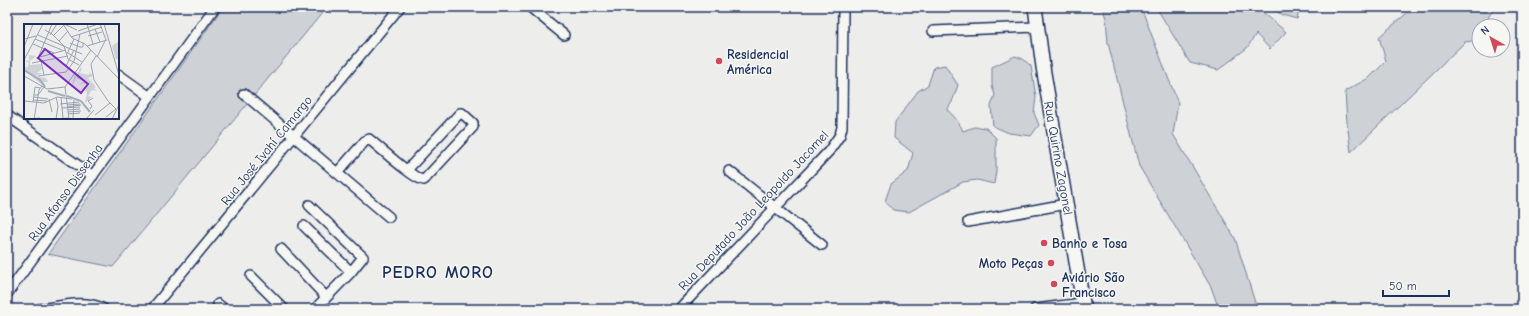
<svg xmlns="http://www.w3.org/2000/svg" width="1529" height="316" font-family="'Comic Neue',sans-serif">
  <rect width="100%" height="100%" fill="#edeeec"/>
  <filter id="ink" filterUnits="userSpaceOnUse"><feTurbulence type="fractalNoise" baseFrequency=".025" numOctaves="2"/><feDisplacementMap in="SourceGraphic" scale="8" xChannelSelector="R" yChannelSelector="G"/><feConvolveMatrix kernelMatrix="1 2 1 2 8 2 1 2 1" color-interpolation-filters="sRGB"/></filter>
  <g filter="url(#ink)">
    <path fill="#ced2d7" stroke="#74809a" d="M223 7H327L113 267 48 254Z
      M1102 7H1142V10L1178 103 1173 134 1235 238 1257 309H1219L1211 287 1139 166 1108 43 1106 18Z
      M1156 7H1257L1286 32 1270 49 1256 34 1247 48 1218 70 1190 63Z
      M1270 7H1300L1297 19 1282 15Z
      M1414 7H1495L1489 16 1487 26H1479V40L1465 42 1351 152 1347 123 1345 91 1369 78 1386 61 1379 37Z
      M1015 56 1023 59 1031 66 1036 97 1034 113 1039 125 1031 136 1009 133 993 126 991 106 995 95 992 86V67Z
      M945 65 958 85 952 102 947 110C953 114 960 124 963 131L974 127 986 128 996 138V171L994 184 977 180 963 182 909 212 893 210 885 201 891 184 908 171 913 153 894 138 895 122 918 91 928 85 934 67Z"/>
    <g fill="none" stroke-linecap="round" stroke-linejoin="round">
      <defs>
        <path id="street" d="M530 7 564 35
          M933 31 1037 27
          M118 74 150 97
          M244 94 389 217
          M8 116 93 176
          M729 171 822 245
          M337 173 365 141 369 139C378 146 416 181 424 180L473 127V123L462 113H460L407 170
          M309 205 363 257 351 272 315 309
          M968 222 1066 204
          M304 226 351 272
          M281 249 326 297
          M251 276 284 309
          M7 294 215 7
          M218 304 224 309
          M40 309C61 306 85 299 104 309
          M152 309 400 7
          M679 309 829 151 840 135 842 127 843 7
          M1035 309 1083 303"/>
        <path id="secondary" d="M1035 7 1043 67 1084 309"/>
      </defs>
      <use href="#street" stroke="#1b2f5e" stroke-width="12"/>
      <use href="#secondary" stroke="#1b2f5e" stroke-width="16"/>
      <use href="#street" stroke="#f6f6f2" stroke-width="9"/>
      <use href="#secondary" stroke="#f6f6f2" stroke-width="13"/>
    </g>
  </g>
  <g fill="#d1495b" stroke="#f6f6f2" stroke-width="1.5">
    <circle cx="719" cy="61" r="4"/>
    <circle cx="1044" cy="243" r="4"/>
    <circle cx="1051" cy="263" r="4"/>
    <circle cx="1054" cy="284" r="4"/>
  </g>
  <g text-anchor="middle" stroke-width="3" stroke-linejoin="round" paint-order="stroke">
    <g font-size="13" font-weight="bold" fill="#1b2f5e" stroke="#f6f6f2" text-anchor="start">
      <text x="727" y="59">Residencial<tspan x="727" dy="15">América</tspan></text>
      <text x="1052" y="248">Banho e Tosa</text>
      <text x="1043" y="268" text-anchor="end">Moto Peças</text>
      <text x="1062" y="282">Aviário São<tspan x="1062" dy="15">Francisco</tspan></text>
    </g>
    <g font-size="13" fill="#1b2f5e" stroke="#f6f6f2">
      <text transform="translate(266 150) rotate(-51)" y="5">Rua José Ivahí Camargo</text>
      <text transform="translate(1059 158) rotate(80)" y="5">Rua Quirino Zagonel</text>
      <text transform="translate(65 192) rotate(-54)" y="5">Rua Afonso Dissenha</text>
      <text transform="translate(753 210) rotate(-47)" y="5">Rua Deputado João Leopoldo Jacomel</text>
    </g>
    <g font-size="17" font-weight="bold" letter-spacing="1" fill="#1b2f5e" stroke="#f6f6f2">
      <text x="438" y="278">PEDRO MORO</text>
    </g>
  </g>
  <g transform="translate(24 24)">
    <rect width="95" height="95" fill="#edeeec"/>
    <path d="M95 17V34L92 36 88 22ZM5 31 12 32 6 37V41L17 40 18 45 13 49H19L11 52 22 54 24 58H20L22 64 0 46V42L3 44 5 39 0 36 5 37ZM56 43 58 45 56 49 65 51 66 48 69 52 64 54 72 63 70 64 73 67 68 66 64 72 68 73 61 79 63 68 61 67 64 59 55 60 62 57 53 55V52L47 65 51 49 55 48Z" fill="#ced2d7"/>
    <path fill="none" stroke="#a5acbc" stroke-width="2" d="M0 46 16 56 21 63M24 67 41 72M43 72 57 77 66 88"/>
    <path fill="none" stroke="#99a2b3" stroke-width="1" d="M39 0 48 14 61 20 95 55M40 0 53 6M63 0 69 20M76 0 82 16M80 0 95 51M71 5 76 18M21 6 28 10 40 22 44 35 55 41M54 7 74 0M14 11 58 30M26 11 33 0M30 11 40 1M64 12 78 8M47 13 78 3M0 15 12 12M11 15 38 26M35 17 44 7M46 19 56 23H59V19M9 20 30 29M63 22 83 16M0 23 9 0M44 29 58 38M43 30 50 15M72 32 67 40 70 56 84 77 92 85M73 33 81 17M12 34 42 26M14 34 28 0M0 36 19 0M17 37 20 51M8 39 44 32M42 42 50 26M0 52 23 65 41 63M14 52 42 48 50 37 56 10M10 71H14L20 63M10 73 24 75M32 73 34 82 32 95 44 94M37 73 39 94M25 75 28 88M9 76 23 77M0 77 20 79 33 73 48 75M9 78 11 63 16 64M36 80 55 78M43 81 56 80M43 83 57 81M38 84 56 83M66 85 68 82 64 77 69 74M44 86 56 85M44 88 57 87M44 90 56 89M71 91 86 79M82 93 92 85M0 95 16 94M10 95 15 66 18 62M45 95 41 63 67 26M49 95 50 76M62 95 70 86M88 95 95 81"/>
    <path fill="#7b2cbf" fill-opacity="0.15" stroke="#7b2cbf" stroke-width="2" d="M21 25 64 60 57 69 14 34Z"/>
    <rect width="95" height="95" fill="none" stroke="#1b2f5e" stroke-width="2"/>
  </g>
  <rect width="1529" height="316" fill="none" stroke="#f6f6f2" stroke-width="24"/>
  <rect x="12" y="12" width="1505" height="292" fill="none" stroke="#1b2f5e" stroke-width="1.5" filter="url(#ink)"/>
  <g transform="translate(1491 38) rotate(321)"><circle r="19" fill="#f6f6f2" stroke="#9ea6b7"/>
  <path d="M0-3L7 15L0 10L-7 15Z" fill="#d1495b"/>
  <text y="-6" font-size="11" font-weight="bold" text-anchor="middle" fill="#1b2f5e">N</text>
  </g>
  <path d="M1383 290v6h66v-6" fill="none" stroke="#1b2f5e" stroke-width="2"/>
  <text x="1389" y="290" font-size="12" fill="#1b2f5e" stroke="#f6f6f2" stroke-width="3" paint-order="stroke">50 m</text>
</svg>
